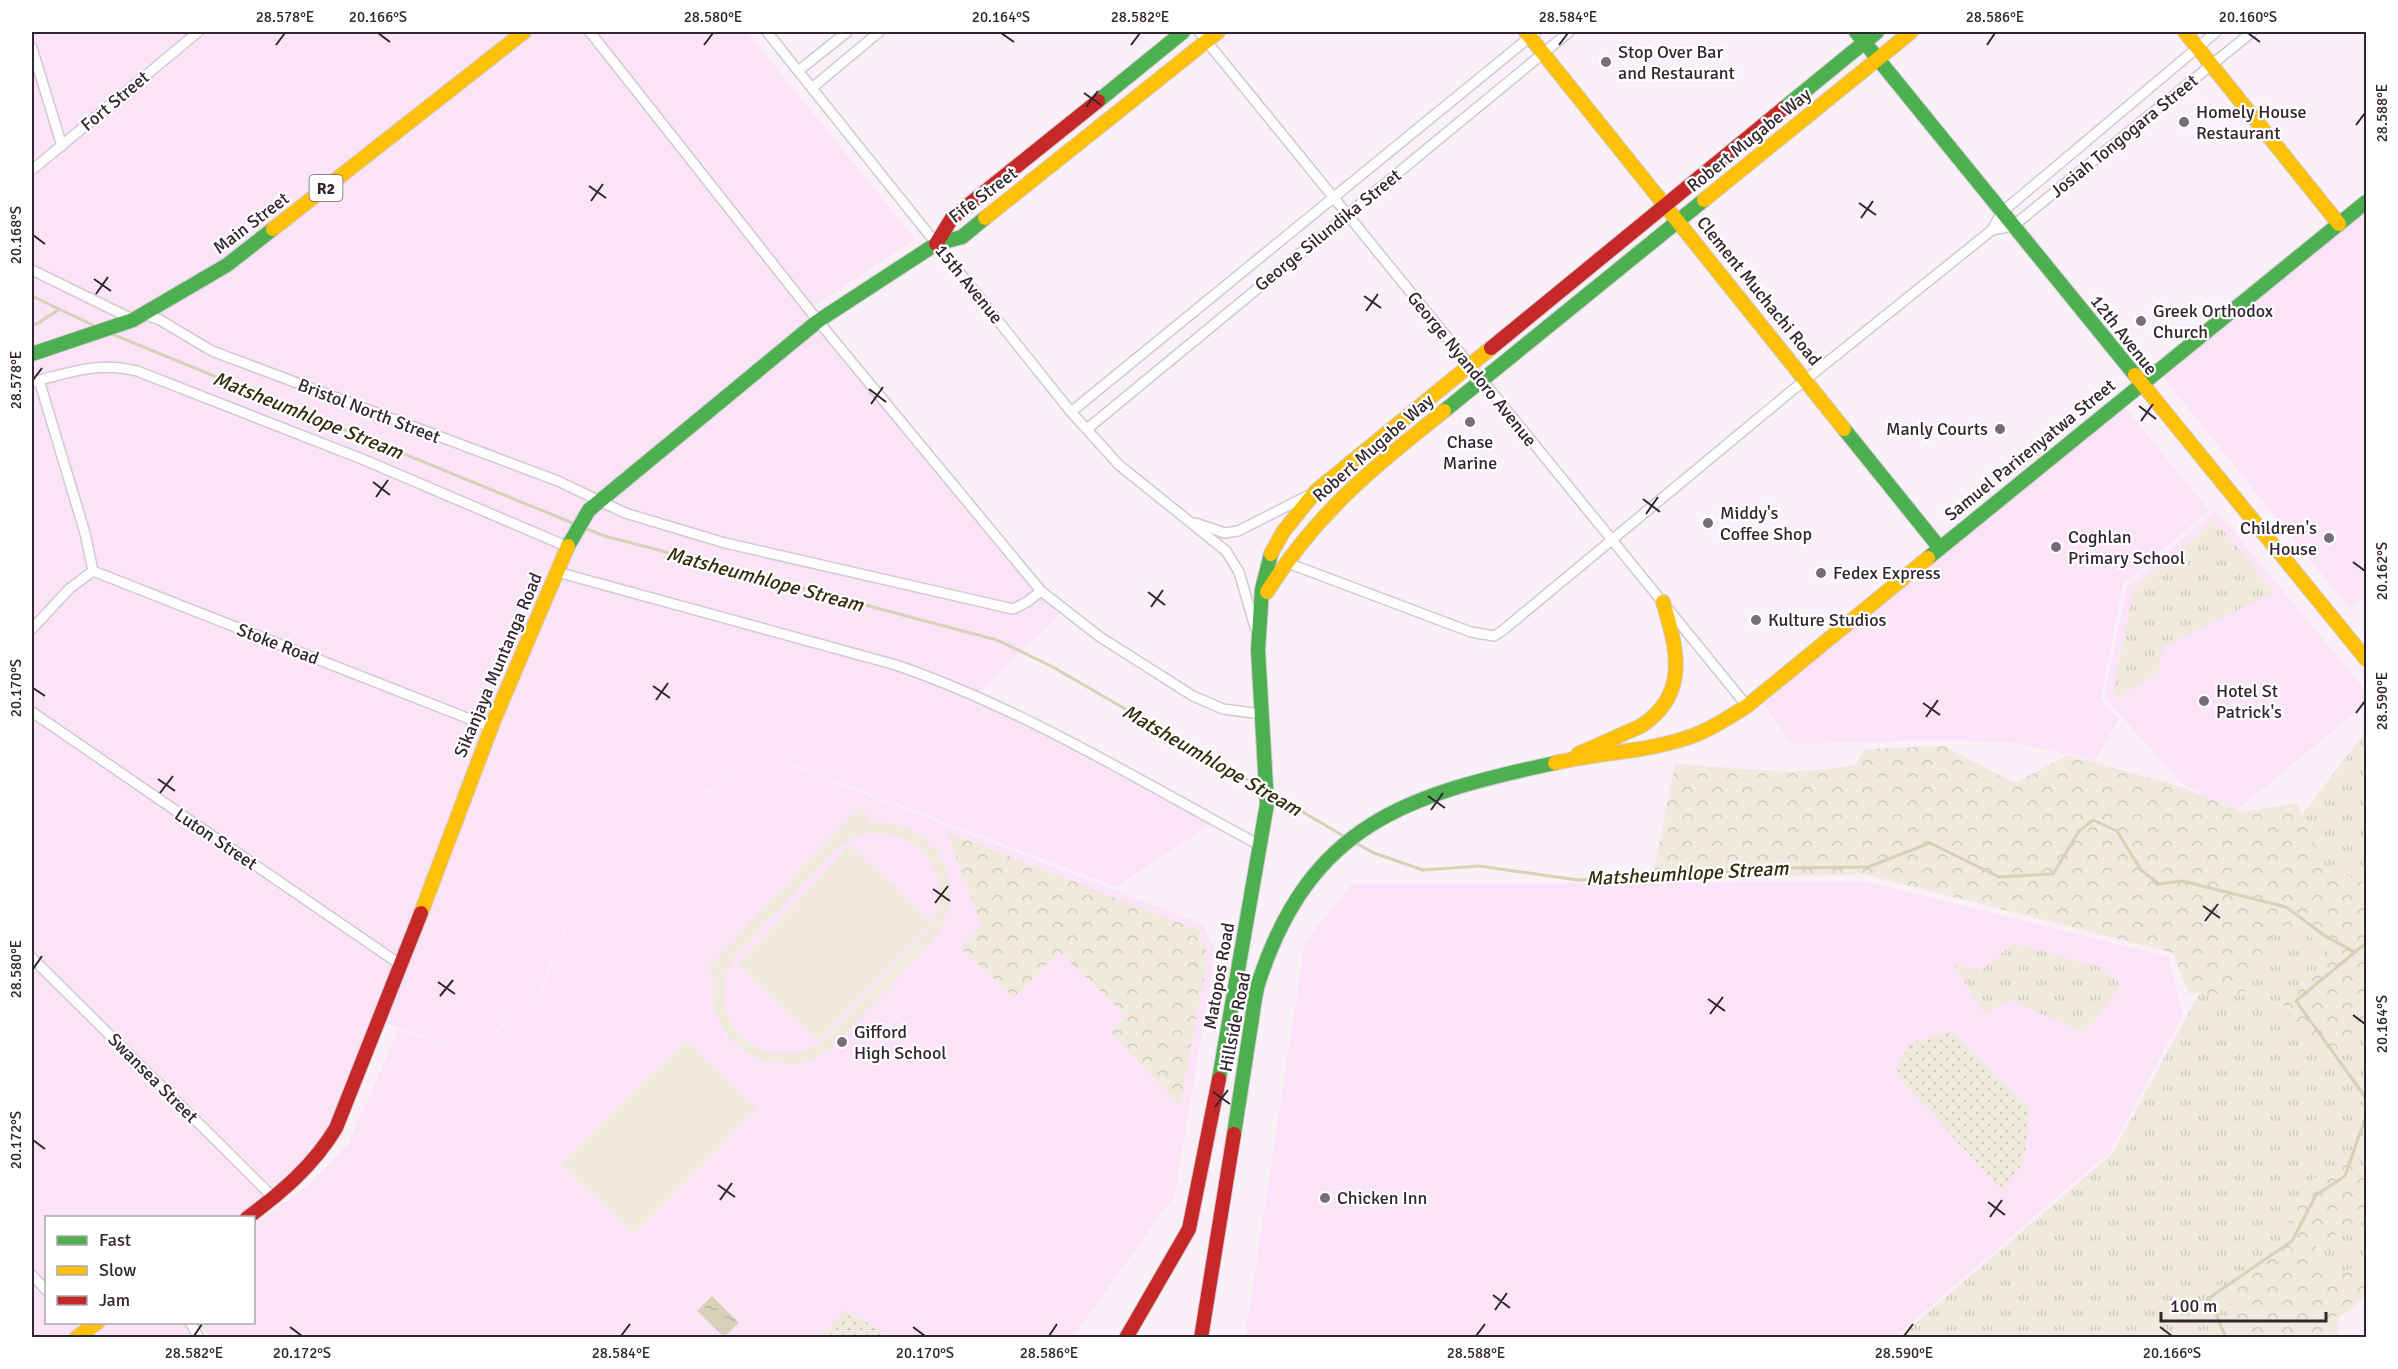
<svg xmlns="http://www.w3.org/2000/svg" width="2398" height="1369" font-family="Signika,sans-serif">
  <defs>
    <pattern id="grass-tufts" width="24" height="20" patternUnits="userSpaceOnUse" patternTransform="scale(1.5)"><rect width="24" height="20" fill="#f0eade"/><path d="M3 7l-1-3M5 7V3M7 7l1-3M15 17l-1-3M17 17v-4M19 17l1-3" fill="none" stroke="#cec9bf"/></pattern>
    <pattern id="forest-crowns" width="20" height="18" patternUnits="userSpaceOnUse" patternTransform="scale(1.5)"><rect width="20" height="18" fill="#f0eade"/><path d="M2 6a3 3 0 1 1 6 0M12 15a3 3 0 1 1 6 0" fill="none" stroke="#cec9bf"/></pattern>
    <pattern id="park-dots" width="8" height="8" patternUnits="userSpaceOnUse" patternTransform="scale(1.5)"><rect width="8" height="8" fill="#f0eade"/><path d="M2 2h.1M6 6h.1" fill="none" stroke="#cec9bf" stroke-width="1.8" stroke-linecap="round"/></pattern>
    <pattern id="water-ripples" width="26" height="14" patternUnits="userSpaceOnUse" patternTransform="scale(1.5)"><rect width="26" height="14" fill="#d6d2b7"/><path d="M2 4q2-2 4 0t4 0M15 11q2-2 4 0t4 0" fill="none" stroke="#b8b49e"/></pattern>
  </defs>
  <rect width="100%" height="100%" fill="#faf0f8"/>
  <path fill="#fbe4f8" d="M32 32H747L915 239 814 306 1062 612 973 699 1212 824 1116 887 778 759 702 793 628 766 703 794 778 760 1203 924 1216 952 1174 1196 1073 1337H208L198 1323 254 1322V1225L309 1185 348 1144 399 1029 467 1055 539 997 613 805 538 996 467 1054 377 1019 321 1147 266 1199 239 1217 46 1218V1322L184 1323 194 1337H32Z
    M2366 210V596L2349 608 2159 372Z
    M2121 403 2209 510 2123 584 2101 699 2119 719 2095 760 2014 743 1943 740 1792 744 1761 700Z
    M2216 510 2366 691V704L2234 812 2181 783 2104 697 2127 586Z
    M1865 882 2168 956 2183 1015 2110 1152 1895 1337 1245 1338 1305 942 1352 884Z"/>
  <path fill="url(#grass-tufts)" d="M2215 520 2274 592 2163 647 2158 672 2119 699 2113 691 2133 589Z
    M2366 731V1296L2338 1319V1337L1898 1338 2112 1154 2282 841Z
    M2013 943 2100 967 2122 985 2084 1033 2010 1000 1984 1014 1954 964 1982 970Z"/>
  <path fill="url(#forest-crowns)" d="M1943 746 2015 783 2068 755 2178 786 2243 812 2296 803 2313 838 2319 863 2366 884V1028L2326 1061 2283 1005 2334 959 2309 935 2280 925 2262 954 2243 996 2188 993 2173 953 1863 874 1652 881 1675 764 1789 772 1854 766 1866 749Z
    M947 832 1198 930 1208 956 1180 1107 1111 1032 1126 1016 1059 952 1014 998 960 948 981 925Z
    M2337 1155 2366 1172V1220L2315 1244 2322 1264 2339 1273 2366 1263V1291L2335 1317V1337H2241L2226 1320 2237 1286 2262 1266 2285 1233 2309 1181 2337 1168Z"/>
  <path fill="url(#park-dots)" d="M1952 1031 2030 1108 2024 1163 2002 1191 1894 1072 1911 1043Z
    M844 1311 873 1325 886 1337H820Z"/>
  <path fill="#f0eade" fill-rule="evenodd" d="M859 806 870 815 865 823C936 813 976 888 931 943L836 1044 817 1058 795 1065 760 1061 730 1041 714 1010 713 981 709 966ZM870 833C929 830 961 889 923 935L821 1042C757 1082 692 1010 740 951L835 851 851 839Z
    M850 845 932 922 818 1041 737 965Z
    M686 1040 757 1109 634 1234 560 1164Z"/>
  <path fill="url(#water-ripples)" d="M712 1296 739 1323 724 1337 697 1311Z"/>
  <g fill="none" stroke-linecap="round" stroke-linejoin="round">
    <path stroke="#d6d2b7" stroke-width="3" d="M32 296 95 326
      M32 324H37L58 310
      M112 334 575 524
      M584 528 605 536 997 640 1051 666 1264 789
      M1272 794 1347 838
      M1352 841 1374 853 1423 870 1479 866 1578 880 1781 868 1868 867 1930 843 1999 877 2053 874 2079 831 2093 820 2117 831 2141 870 2159 884 2182 881 2286 907 2325 936 2355 952 2366 943
      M2355 952 2296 1001 2366 1098
      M2226 1338 2209 1298 2292 1241 2316 1195 2345 1176 2366 1116"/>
    <defs>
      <path id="street" d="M590 32 818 321 1041 591 1100 637 1193 696 1223 709 1261 714
        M767 32 1071 412 1119 465 1226 551 1239 572 1255 627
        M1199 32 1747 706
        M32 48 62 146
        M798 71 847 32
        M812 88 879 32
        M32 170 198 32
        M1992 230 2013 226 2252 32
        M32 270 132 319
        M144 314 160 320 212 351 558 481 625 513 725 543 1013 609 1027 602 1041 591
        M39 380 85 533 93 571
        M32 382C69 373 98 361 137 371L362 459 566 546
        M1071 412 1536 32
        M1087 429 1569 32
        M1195 523 1225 533 1238 531 1311 494
        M1285 562 1471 632 1494 636 1502 631 1789 393 1992 230 2002 212 2216 32
        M557 572 896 665C1024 709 1142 782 1261 846
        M32 629 69 589 93 571 490 727
        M32 712 401 965
        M32 958 274 1198
        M32 1275 46 1290
        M190 1322 199 1338"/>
      <path id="fast" d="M1856 32 2135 375
        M1098 101 1183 32
        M1784 108 1877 32
        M32 354 133 320 227 265 273 229
        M1444 411 1704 200
        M1844 429 1939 547
        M568 546 589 510 818 321 936 244 962 237 985 218
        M1928 558 2366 202
        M1219 1079 1267 804 1258 650 1262 589 1271 554
        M1234 1134C1239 1100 1245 1065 1250 1031 1253 1015 1254 997 1259 981 1311 824 1406 795 1555 763"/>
      <path id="slow" d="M1526 32 1844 429
        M2185 32 2339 224
        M1704 200 1911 32
        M985 218 1218 32
        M273 229 524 32
        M2135 375 2366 659
        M1271 554 1283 532 1316 491 1491 348
        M1267 592C1317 512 1372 469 1444 411
        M1578 754 1641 726C1690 694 1677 649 1663 602
        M1555 763C1601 752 1650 752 1695 735 1713 728 1730 717 1747 706L1928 558
        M421 913 494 720 568 546
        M76 1338 98 1322"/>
      <path id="jam" d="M936 244 952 218 1098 101
        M1491 348 1784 108
        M247 1218C282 1192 313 1166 336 1128L421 913
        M1126 1338 1189 1229 1219 1079
        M1201 1338 1234 1134"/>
    </defs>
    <use href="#street" stroke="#d2c9d0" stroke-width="12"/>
    <use href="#fast" stroke="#d2c9d0" stroke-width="16"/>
    <use href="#slow" stroke="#d2c9d0" stroke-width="16"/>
    <use href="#jam" stroke="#d2c9d0" stroke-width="16"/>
    <use href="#street" stroke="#fefdfe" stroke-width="9"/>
    <use href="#fast" stroke="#4caf50" stroke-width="14"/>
    <use href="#slow" stroke="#ffc107" stroke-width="14"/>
    <use href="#jam" stroke="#c62828" stroke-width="14"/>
  </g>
  <path fill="none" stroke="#30262f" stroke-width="2" d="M378 33 390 42M1001 33 1014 42M2248 33 2260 42M276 45 285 33M704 45 713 33M1131 45 1140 33M1559 45 1568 33M1987 45 1995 33M1084 93 1101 105M1086 107 1098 91M2356 125 2365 113M589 186 606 198M591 201 603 184M1859 203 1876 215M1861 218 1873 201M33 235 45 244M94 279 111 291M96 294 108 277M1364 296 1381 308M1366 311 1378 294M33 380 42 368M869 389 886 402M871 404 883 387M2139 406 2156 419M2141 421 2153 404M373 482 390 495M376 497 388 480M1643 499 1660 512M1646 514 1658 497M2353 562 2365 571M1148 592 1165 605M1151 607 1163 590M653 686 670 698M33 688 45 696M656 700 668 683M1923 703 1940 715M2356 713 2365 701M1926 717 1938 700M158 779 175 791M160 793 173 776M1428 796 1445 808M1431 810 1443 793M933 889 950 901M935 903 948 886M2203 906 2220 918M2205 921 2218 904M33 969 42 956M438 982 455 994M440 996 453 980M1708 999 1725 1011M1710 1014 1723 997M2353 1015 2365 1024M1213 1092 1230 1104M1215 1107 1228 1090M33 1140 45 1149M718 1185 735 1197M720 1200 732 1183M1988 1202 2005 1215M1990 1217 2002 1200M1493 1295 1510 1308M1495 1310 1507 1293M290 1327 302 1336M913 1327 925 1336M2160 1327 2172 1336M194 1336 202 1324M621 1336 630 1324M1049 1336 1057 1324M1476 1336 1485 1324M1904 1336 1913 1324"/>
  <g fill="#776d75" stroke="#fff" stroke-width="2">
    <circle cx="1606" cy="62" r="6"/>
    <circle cx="2184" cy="122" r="6"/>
    <circle cx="2141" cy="321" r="6"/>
    <circle cx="1470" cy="422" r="6"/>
    <circle cx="2000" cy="429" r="6"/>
    <circle cx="1708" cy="523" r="6"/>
    <circle cx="2329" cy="538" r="6"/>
    <circle cx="2056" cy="547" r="6"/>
    <circle cx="1821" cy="573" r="6"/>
    <circle cx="1756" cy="620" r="6"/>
    <circle cx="2204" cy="701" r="6"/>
    <circle cx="842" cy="1042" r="6"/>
    <circle cx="1325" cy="1198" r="6"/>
  </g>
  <g text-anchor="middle" stroke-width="4.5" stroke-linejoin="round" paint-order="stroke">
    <rect fill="#fff" stroke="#6e676d" stroke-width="1.5" x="309.5" y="175" width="33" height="26" rx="4.5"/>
    <g font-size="16" font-weight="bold" fill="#30262f">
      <text x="326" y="194">R2</text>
    </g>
    <g font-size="18" fill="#30262f" stroke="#fff" text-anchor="start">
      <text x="1618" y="58">Stop Over Bar<tspan x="1618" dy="21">and Restaurant</tspan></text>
      <text x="2196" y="118">Homely House<tspan x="2196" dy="21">Restaurant</tspan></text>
      <text x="2153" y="317">Greek Orthodox<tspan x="2153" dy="21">Church</tspan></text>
      <text x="1988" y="435" text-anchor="end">Manly Courts</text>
      <text x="1470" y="448" text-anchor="middle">Chase<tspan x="1470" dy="21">Marine</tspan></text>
      <text x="1720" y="519">Middy's<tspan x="1720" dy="21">Coffee Shop</tspan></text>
      <text x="2317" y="534" text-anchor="end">Children's<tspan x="2317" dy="21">House</tspan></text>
      <text x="2068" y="543">Coghlan<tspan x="2068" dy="21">Primary School</tspan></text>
      <text x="1833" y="579">Fedex Express</text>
      <text x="1768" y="626">Kulture Studios</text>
      <text x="2216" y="697">Hotel St<tspan x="2216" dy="21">Patrick's</tspan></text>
      <text x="854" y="1038">Gifford<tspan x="854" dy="21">High School</tspan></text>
      <text x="1337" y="1204">Chicken Inn</text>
    </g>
    <g font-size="18" fill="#30262f" stroke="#fff">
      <text transform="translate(115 101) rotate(-40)" y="6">Fort Street</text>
      <text transform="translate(2124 136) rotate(-39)" y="6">Josiah Tongogara Street</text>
      <text transform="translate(1749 140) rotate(-39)" y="6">Robert Mugabe Way</text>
      <text transform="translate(983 195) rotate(-37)" y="6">Fife Street</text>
      <text transform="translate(251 223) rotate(-37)" y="6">Main Street</text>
      <text transform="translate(1328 230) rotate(-39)" y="6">George Silundika Street</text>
      <text transform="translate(969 284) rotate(51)" y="6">15th Avenue</text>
      <text transform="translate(1759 291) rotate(51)" y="6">Clement Muchachi Road</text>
      <text transform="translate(2124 335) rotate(52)" y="6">12th Avenue</text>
      <text transform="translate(1472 369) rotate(51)" y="6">George Nyandoro Avenue</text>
      <text transform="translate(369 411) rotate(21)" y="6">Bristol North Street</text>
      <text transform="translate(1373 448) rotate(-41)" y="6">Robert Mugabe Way</text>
      <text transform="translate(2030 450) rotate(-39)" y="6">Samuel Parirenyatwa Street</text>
      <text transform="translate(278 644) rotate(21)" y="6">Stoke Road</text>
      <text transform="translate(498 665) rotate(-67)" y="6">Sikanjaya Muntanga Road</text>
      <text transform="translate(216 839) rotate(34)" y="6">Luton Street</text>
      <text transform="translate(1219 976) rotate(-80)" y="6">Matopos Road</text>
      <text transform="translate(1235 1022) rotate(-79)" y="6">Hillside Road</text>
      <text transform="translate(153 1078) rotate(45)" y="6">Swansea Street</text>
    </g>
    <g font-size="20" font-style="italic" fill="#2f2d0b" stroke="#fff">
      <text transform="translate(308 415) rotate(22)" y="7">Matsheumhlope Stream</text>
      <text transform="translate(765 579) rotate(15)" y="7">Matsheumhlope Stream</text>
      <text transform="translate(1212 760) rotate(30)" y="7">Matsheumhlope Stream</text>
      <text transform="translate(1687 873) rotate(-3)" y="7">Matsheumhlope Stream</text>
    </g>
  </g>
  <rect width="2398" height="1369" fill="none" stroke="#ffffff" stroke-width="66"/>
  <rect x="45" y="1216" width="210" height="108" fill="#ffffff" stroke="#aca8ac" stroke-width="1.5"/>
  <rect x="57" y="1236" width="30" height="9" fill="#4caf50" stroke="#aca8ac" stroke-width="1.5"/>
  <text x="99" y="1246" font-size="18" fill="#30262f">Fast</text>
  <rect x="57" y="1266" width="30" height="9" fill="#ffc107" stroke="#aca8ac" stroke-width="1.5"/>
  <text x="99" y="1276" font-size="18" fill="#30262f">Slow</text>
  <rect x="57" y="1296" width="30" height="9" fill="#c62828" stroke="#aca8ac" stroke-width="1.5"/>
  <text x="99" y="1306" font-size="18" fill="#30262f">Jam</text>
  <path d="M2161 1312v9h165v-9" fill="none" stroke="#30262f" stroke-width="3"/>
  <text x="2170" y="1312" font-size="18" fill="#30262f" stroke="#ffffff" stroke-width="4.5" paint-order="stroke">100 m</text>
  <rect x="33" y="33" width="2332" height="1303" fill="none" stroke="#30262f" stroke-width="2"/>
  <g font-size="15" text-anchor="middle" fill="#30262f">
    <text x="285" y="22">28.578°E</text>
    <text x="378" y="22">20.166°S</text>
    <text x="713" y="22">28.580°E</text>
    <text x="1001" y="22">20.164°S</text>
    <text x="1140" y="22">28.582°E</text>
    <text x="1568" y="22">28.584°E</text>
    <text x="1995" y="22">28.586°E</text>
    <text x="2248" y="22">20.160°S</text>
    <text transform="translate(2382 113) rotate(-90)" y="5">28.588°E</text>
    <text transform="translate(16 235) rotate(-90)" y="5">20.168°S</text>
    <text transform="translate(16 380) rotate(-90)" y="5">28.578°E</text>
    <text transform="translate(2382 571) rotate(-90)" y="5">20.162°S</text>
    <text transform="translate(16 688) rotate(-90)" y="5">20.170°S</text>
    <text transform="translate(2382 701) rotate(-90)" y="5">28.590°E</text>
    <text transform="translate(16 969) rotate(-90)" y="5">28.580°E</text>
    <text transform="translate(2382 1024) rotate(-90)" y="5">20.164°S</text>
    <text transform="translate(16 1140) rotate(-90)" y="5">20.172°S</text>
    <text x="194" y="1358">28.582°E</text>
    <text x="302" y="1358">20.172°S</text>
    <text x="621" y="1358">28.584°E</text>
    <text x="925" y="1358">20.170°S</text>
    <text x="1049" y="1358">28.586°E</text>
    <text x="1476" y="1358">28.588°E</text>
    <text x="1904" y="1358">28.590°E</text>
    <text x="2172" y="1358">20.166°S</text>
  </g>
</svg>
